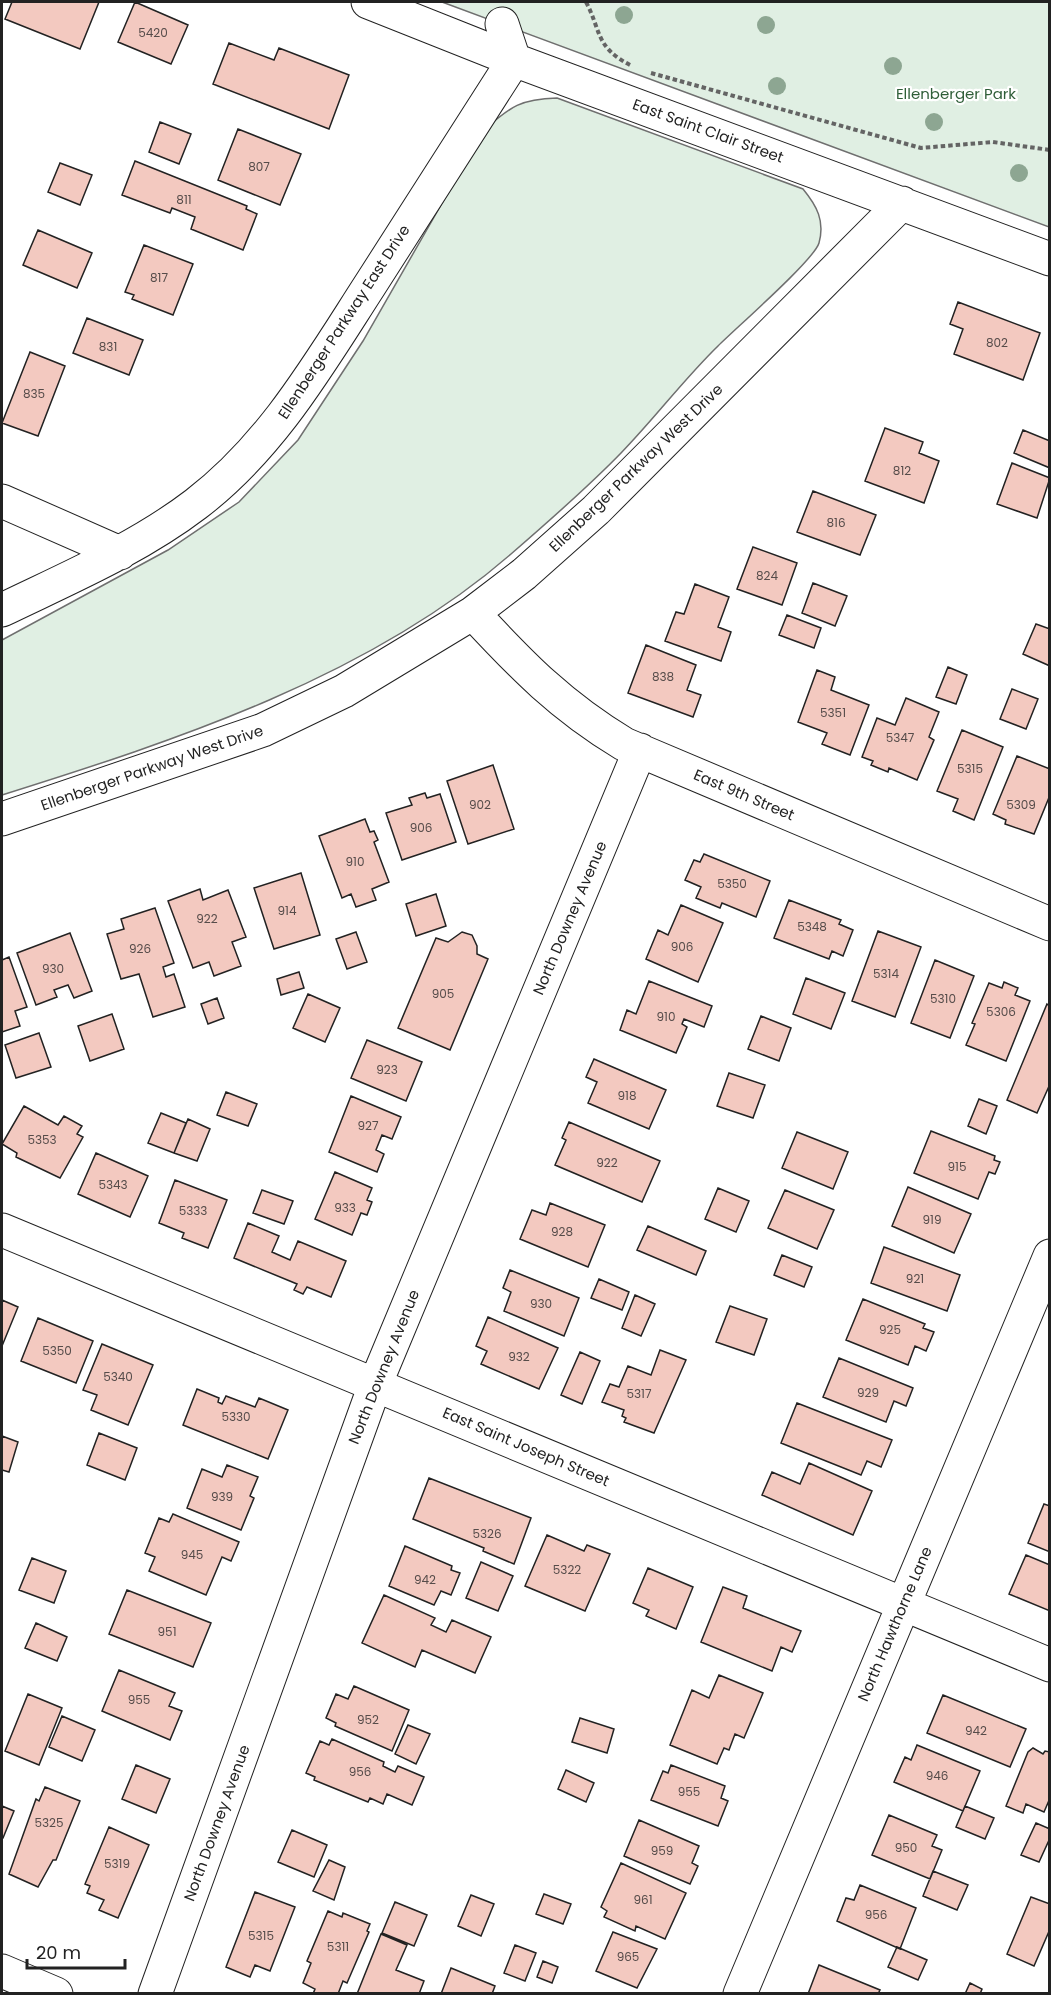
<svg xmlns="http://www.w3.org/2000/svg" width="1051" height="1995" font-family="Poppins,sans-serif">
  <rect width="100%" height="100%" fill="#fff"/>
  <path fill="#e0efe3" stroke="#6f6f6f" stroke-width="1.5" d="M442 2H1049V227Z
    M557 98 803 189C817 206 825 221 819 243 814 260 736 328 718 346 684 379 655 418 621 453 587 488 548 522 511 554 370 677 177 740 2 795V640L168 550 239 502 298 440 363 341 484 130C511 106 521 99 557 98Z"/>
  <path fill="#f3c9c0" stroke="#222" stroke-width="1.5" d="M12 2H99L80 49 5 19Z
    M135 2 188 25 171 64 118 42Z
    M229 43 274 60 279 48 349 75 329 129 213 84Z
    M160 122 191 134 179 164 149 152Z
    M238 129 301 154 280 205 218 180Z
    M135 161 247 206 246 209 257 214 243 250 191 229 195 217 172 208 170 213 122 195Z
    M60 163 92 175 80 205 48 192Z
    M38 230 92 253 77 288 23 265Z
    M144 245 193 264 173 315 132 299 134 295 125 292Z
    M958 302 1040 333 1023 380 954 354 963 329 950 324Z
    M87 318 143 340 129 375 73 353Z
    M30 352 65 366 38 436 2 423Z
    M885 428 923 442 919 453 939 461 924 503 865 481Z
    M1023 430 1050 441V468L1014 453Z
    M1012 463 1050 478 1037 518 997 504Z
    M813 491 876 515 860 555 797 532Z
    M753 547 797 563 782 605 737 589Z
    M813 583 847 596 835 626 802 613Z
    M695 584 729 597 718 627 731 632 721 661 665 641 676 612 684 614Z
    M787 615 821 628 814 648 779 635Z
    M1036 624 1050 629V666L1023 654Z
    M646 645 696 665 687 690 701 695 693 717 628 693Z
    M948 667 967 675 956 704 936 697Z
    M817 670 835 677 831 690 869 705 850 755 822 744 827 733 798 722Z
    M1012 689 1038 699 1026 729 1000 719Z
    M906 698 939 712 929 737 934 740 917 780 889 768 888 772 871 765 873 761 862 757 877 718 895 725Z
    M962 730 1003 747 974 820 953 811 958 799 937 791Z
    M1017 756 1050 769V795L1034 834 1005 824 1006 820 993 814Z
    M493 765 514 829 468 844 447 781Z
    M425 793 427 798 440 794 456 842 402 860 386 813 412 805 409 798Z
    M365 819 370 832 374 831 378 840 374 842 389 882 372 889 376 900 356 907 351 894 342 898 319 836Z
    M704 854 770 881 756 917 722 903 720 908 696 898 701 887 685 880 694 860 700 862Z
    M301 873 320 935 274 949 254 888Z
    M200 889 203 900 228 890 246 937 232 942 241 966 214 976 209 962 193 968 168 901Z
    M436 894 446 926 416 936 406 904Z
    M789 900 841 920 839 924 853 930 843 956 832 951 829 959 774 938Z
    M681 905 723 923 698 982 646 959 658 930 668 935Z
    M155 908 174 963 163 967 166 977 174 974 185 1007 153 1017 139 974 121 979 107 934 124 929 121 919Z
    M878 931 921 947 895 1017 852 1001Z
    M356 932 367 962 347 969 336 939Z
    M462 932 472 935 477 946V954L488 959 450 1050 398 1028 436 938 448 942Z
    M70 933 92 991 74 998 68 985 54 990 57 997 36 1005 17 953Z
    M9 957 27 1007 15 1011 20 1026 2 1032V960Z
    M935 960 974 976 950 1038 911 1023Z
    M299 972 304 988 281 995 277 979Z
    M806 978 845 993 831 1029 793 1014Z
    M649 981 712 1006 704 1027 684 1019 682 1024 687 1027 676 1053 620 1030 627 1010 636 1014Z
    M1004 982 1018 988 1015 995 1030 1001 1006 1061 966 1045 975 1024 972 1023 989 983 1002 988Z
    M308 994 340 1008 325 1042 293 1028Z
    M217 998 224 1018 208 1024 201 1004Z
    M1047 1004 1050 1006V1084L1037 1113 1007 1100Z
    M112 1014 124 1049 90 1061 78 1026Z
    M761 1016 791 1028 779 1061 748 1049Z
    M39 1033 51 1067 16 1078 5 1045Z
    M367 1040 422 1062 406 1101 351 1078Z
    M594 1059 666 1090 649 1129 588 1103 597 1082 586 1077Z
    M729 1073 765 1085 753 1118 717 1106Z
    M226 1092 257 1104 248 1126 217 1115Z
    M351 1096 401 1117 392 1139 382 1135 376 1150 384 1154 377 1172 329 1152Z
    M979 1099 997 1106 986 1134 968 1126Z
    M24 1106 58 1125 64 1116 82 1126 77 1134 83 1137 60 1178 16 1157 17 1153 2 1144Z
    M161 1113 186 1123 174 1153 148 1143Z
    M188 1119 210 1129 197 1161 174 1153Z
    M569 1122 660 1161 642 1202 555 1165 566 1140 562 1138Z
    M931 1131 995 1156 994 1160 1000 1162 995 1174 989 1172 978 1199 914 1173Z
    M797 1132 848 1152 833 1189 782 1168Z
    M96 1153 148 1176 130 1217 78 1194Z
    M335 1172 372 1188 367 1200 372 1202 367 1215 361 1213 352 1235 315 1219Z
    M175 1180 227 1200 208 1248 182 1238 184 1233 159 1223Z
    M908 1187 971 1214 954 1253 892 1226Z
    M718 1188 749 1201 736 1232 705 1219Z
    M262 1190 293 1201 284 1224 253 1213Z
    M785 1190 834 1210 817 1249 768 1228Z
    M550 1203 605 1225 588 1267 520 1239 532 1210 546 1215Z
    M248 1223 279 1236 272 1252 290 1260 298 1241 346 1261 331 1297 307 1287 303 1294 294 1290 297 1284 234 1258Z
    M648 1226 706 1251 696 1275 637 1250Z
    M884 1247 960 1275 947 1311 871 1283Z
    M782 1255 812 1267 804 1287 774 1275Z
    M510 1270 579 1298 564 1336 504 1311 511 1292 503 1288Z
    M599 1279 629 1292 622 1310 591 1298Z
    M635 1295 655 1304 641 1336 622 1328Z
    M863 1299 925 1324 923 1328 934 1332 926 1351 915 1346 908 1365 846 1340Z
    M2 1300 18 1307 2 1346Z
    M730 1306 767 1319 754 1355 716 1342Z
    M488 1317 558 1348 539 1389 481 1364 487 1351 476 1346Z
    M38 1318 93 1341 76 1383 21 1361Z
    M102 1344 153 1365 128 1425 91 1410 97 1395 83 1390Z
    M660 1350 686 1360 654 1433 624 1422 626 1418 622 1416 624 1410 602 1402 610 1384 619 1387 628 1366 651 1375Z
    M580 1352 600 1361 582 1404 561 1395Z
    M839 1358 913 1388 906 1406 894 1401 886 1422 823 1397Z
    M197 1389 219 1398 218 1402 222 1404 226 1396 255 1407 259 1398 288 1410 268 1459 183 1425Z
    M797 1403 892 1440 881 1467 867 1461 861 1475 781 1443Z
    M99 1433 137 1448 125 1480 87 1465Z
    M2 1436 18 1442 9 1472 2 1470Z
    M809 1463 872 1491 853 1535 762 1495 772 1472 800 1484Z
    M227 1465 258 1477 250 1496 254 1498 241 1530 187 1508 202 1469 222 1477Z
    M429 1478 531 1518 514 1564 483 1551 484 1548 413 1519Z
    M1044 1504 1050 1506V1552L1028 1543Z
    M173 1514 239 1542 231 1561 222 1557 206 1595 149 1571 155 1557 145 1553 159 1518 169 1522Z
    M547 1535 584 1551 587 1545 610 1554 585 1611 525 1586Z
    M405 1546 452 1566 451 1570 460 1573 451 1595 441 1591 434 1605 389 1586Z
    M1026 1555 1050 1565V1611L1009 1594Z
    M32 1558 66 1571 54 1603 19 1590Z
    M481 1562 513 1576 498 1611 466 1598Z
    M648 1568 693 1587 676 1629 646 1616 649 1610 633 1603Z
    M723 1587 747 1596 743 1608 801 1631 792 1652 781 1647 772 1671 701 1642Z
    M127 1590 211 1623 193 1667 109 1634Z
    M384 1595 435 1618 431 1625 446 1632 452 1620 491 1637 475 1673 422 1650 415 1667 362 1643Z
    M36 1623 67 1637 57 1661 25 1648Z
    M119 1670 175 1693 169 1706 182 1711 170 1740 102 1711Z
    M719 1675 763 1693 744 1738 735 1734 729 1750 724 1748 717 1764 670 1745 692 1690 709 1698Z
    M354 1686 409 1710 392 1751 335 1726 336 1723 326 1718 336 1694 348 1699Z
    M28 1694 62 1708 39 1765 5 1751Z
    M943 1695 1026 1729 1010 1767 927 1733Z
    M62 1716 95 1730 82 1761 49 1747Z
    M580 1718 614 1729 607 1753 572 1742Z
    M408 1725 430 1734 416 1764 395 1754Z
    M332 1739 384 1762 383 1766 395 1772 398 1766 424 1777 412 1805 387 1794 383 1804 370 1798 368 1802 314 1780 315 1777 306 1773 320 1741 329 1745Z
    M917 1745 980 1771 963 1811 894 1782 905 1757 911 1760Z
    M1033 1748 1043 1754 1045 1751 1050 1752V1798L1044 1812 1026 1804 1023 1813 1006 1806 1028 1752Z
    M136 1765 170 1779 156 1813 122 1799Z
    M671 1765 725 1786 721 1798 728 1801 718 1826 651 1800 663 1771 668 1773Z
    M566 1770 594 1783 586 1802 558 1789Z
    M45 1787 80 1801 56 1860H53L38 1887 9 1874 36 1799 39 1801Z
    M2 1806 14 1811 3 1838H2Z
    M965 1806 994 1818 985 1839 956 1827Z
    M889 1815 937 1835 932 1846 942 1850 930 1879 872 1855Z
    M639 1820 699 1846 692 1863 698 1866 690 1884 624 1856Z
    M1036 1823 1050 1829V1838L1039 1862 1021 1855Z
    M109 1827 149 1845 118 1918 99 1910 104 1900 87 1893 90 1886 85 1884Z
    M292 1830 327 1845 314 1877 278 1862Z
    M329 1860 345 1867 334 1900 313 1891Z
    M621 1863 686 1893 665 1939 636 1926 635 1931 604 1917 607 1911 601 1907Z
    M933 1871 968 1885 957 1910 923 1896Z
    M860 1885 916 1908 900 1949 837 1921 846 1898 854 1900Z
    M255 1892 295 1907 270 1971 255 1965 250 1977 226 1967Z
    M544 1894 571 1904 563 1924 536 1914Z
    M471 1895 494 1904 481 1936 458 1926Z
    M1031 1897 1050 1904V1929L1034 1966 1007 1954Z
    M395 1902 427 1915 414 1946 382 1933Z
    M328 1911 342 1917 343 1913 370 1924 367 1931 369 1932 347 1983 343 1981 338 1994H313L315 1989 303 1983 311 1963 307 1961Z
    M613 1932 657 1949 637 1988 596 1971Z
    M381 1934 407 1945 396 1970 424 1981 419 1994H357Z
    M515 1945 536 1953 525 1981 504 1973Z
    M897 1947 927 1960 918 1980 888 1967Z
    M543 1961 558 1967 552 1983 537 1977Z
    M819 1965 880 1990 878 1994H808Z
    M451 1968 495 1986 492 1994H441Z
    M970 1983 982 1989 980 1994H965Z"/>
  <g fill="none" stroke-linecap="round" stroke-linejoin="round">
    <defs>
      <path id="minor" d="M368 2 514 60 1050 259
        M502 24 514 60
        M2 501 120 553
        M2 610C68 578 137 549 196 504 272 446 319 364 370 285 418 210 466 135 514 60
        M473 613C522 666 561 706 624 744L1050 924
        M2 819 263 730 344 691 473 613 524 574 596 510 902 203
        M2 1230 1050 1665
        M155 1994 375 1385 640 750
        M740 1994 1050 1256"/>
      <path id="major" d="M2 1971 56 1994"/>
    </defs>
    <use href="#minor" stroke="#222" stroke-width="35"/>
    <use href="#major" stroke="#222" stroke-width="35"/>
    <path stroke="#646464" stroke-width="4" stroke-dasharray="4.5 3" stroke-linecap="butt" d="M586 2C601 30 595 47 630 65
      M651 73 921 148 993 142 1050 150"/>
    <use href="#minor" stroke="#fff" stroke-width="33"/>
    <use href="#major" stroke="#fff" stroke-width="33"/>
  </g>
  <g fill="#8da692">
    <circle cx="624" cy="15" r="9"/>
    <circle cx="766" cy="25" r="9"/>
    <circle cx="893" cy="66" r="9"/>
    <circle cx="777" cy="86" r="9"/>
    <circle cx="934" cy="122" r="9"/>
    <circle cx="1019" cy="173" r="9"/>
  </g>
  <g text-anchor="middle" stroke-width="4.5" stroke-linejoin="round" paint-order="stroke">
    <g font-size="12" fill="#564c4a">
      <text x="153" y="37">5420</text>
      <text x="259" y="171">807</text>
      <text x="184" y="204">811</text>
      <text x="159" y="282">817</text>
      <text x="997" y="347">802</text>
      <text x="108" y="351">831</text>
      <text x="34" y="398">835</text>
      <text x="902" y="475">812</text>
      <text x="836" y="527">816</text>
      <text x="767" y="580">824</text>
      <text x="663" y="681">838</text>
      <text x="833" y="717">5351</text>
      <text x="900" y="742">5347</text>
      <text x="970" y="773">5315</text>
      <text x="480" y="809">902</text>
      <text x="1021" y="809">5309</text>
      <text x="421" y="832">906</text>
      <text x="355" y="866">910</text>
      <text x="732" y="888">5350</text>
      <text x="287" y="915">914</text>
      <text x="207" y="923">922</text>
      <text x="812" y="931">5348</text>
      <text x="682" y="951">906</text>
      <text x="140" y="953">926</text>
      <text x="53" y="973">930</text>
      <text x="886" y="978">5314</text>
      <text x="443" y="998">905</text>
      <text x="943" y="1003">5310</text>
      <text x="1001" y="1016">5306</text>
      <text x="666" y="1021">910</text>
      <text x="387" y="1074">923</text>
      <text x="627" y="1100">918</text>
      <text x="368" y="1130">927</text>
      <text x="42" y="1144">5353</text>
      <text x="607" y="1167">922</text>
      <text x="957" y="1171">915</text>
      <text x="113" y="1189">5343</text>
      <text x="345" y="1212">933</text>
      <text x="193" y="1215">5333</text>
      <text x="932" y="1224">919</text>
      <text x="562" y="1236">928</text>
      <text x="915" y="1283">921</text>
      <text x="541" y="1308">930</text>
      <text x="890" y="1334">925</text>
      <text x="57" y="1355">5350</text>
      <text x="519" y="1361">932</text>
      <text x="118" y="1381">5340</text>
      <text x="868" y="1397">929</text>
      <text x="639" y="1398">5317</text>
      <text x="236" y="1421">5330</text>
      <text x="222" y="1501">939</text>
      <text x="487" y="1538">5326</text>
      <text x="192" y="1559">945</text>
      <text x="567" y="1574">5322</text>
      <text x="425" y="1584">942</text>
      <text x="167" y="1636">951</text>
      <text x="139" y="1704">955</text>
      <text x="368" y="1724">952</text>
      <text x="976" y="1735">942</text>
      <text x="360" y="1776">956</text>
      <text x="937" y="1780">946</text>
      <text x="689" y="1796">955</text>
      <text x="49" y="1827">5325</text>
      <text x="906" y="1852">950</text>
      <text x="662" y="1855">959</text>
      <text x="117" y="1868">5319</text>
      <text x="643" y="1904">961</text>
      <text x="876" y="1919">956</text>
      <text x="261" y="1940">5315</text>
      <text x="338" y="1951">5311</text>
      <text x="628" y="1961">965</text>
    </g>
    <g font-size="15" fill="#2f5e38" stroke="#fff">
      <text x="956" y="99">Ellenberger Park</text>
    </g>
    <g font-size="15" fill="#222" stroke="#fff">
      <text transform="translate(708 131) rotate(20)" y="5">East Saint Clair Street</text>
      <text transform="translate(344 322) rotate(-57)" y="5">Ellenberger Parkway East Drive</text>
      <text transform="translate(636 468) rotate(-44)" y="5">Ellenberger Parkway West Drive</text>
      <text transform="translate(152 768) rotate(-19)" y="5">Ellenberger Parkway West Drive</text>
      <text transform="translate(744 795) rotate(23)" y="5">East 9th Street</text>
      <text transform="translate(570 918) rotate(-67)" y="5">North Downey Avenue</text>
      <text transform="translate(384 1367) rotate(-68)" y="5">North Downey Avenue</text>
      <text transform="translate(526 1447) rotate(23)" y="5">East Saint Joseph Street</text>
      <text transform="translate(895 1624) rotate(-67)" y="5">North Hawthorne Lane</text>
      <text transform="translate(217 1823) rotate(-70)" y="5">North Downey Avenue</text>
    </g>
  </g>
  <rect width="1051" height="1995" fill="none" stroke="#222222" stroke-width="6"/>
  <path d="M27 1959v9h98v-9" fill="none" stroke="#222222" stroke-width="3"/>
  <text x="36" y="1959" font-size="18" fill="#222222" stroke="#ffffff" stroke-width="4.5" paint-order="stroke">20 m</text>
</svg>
